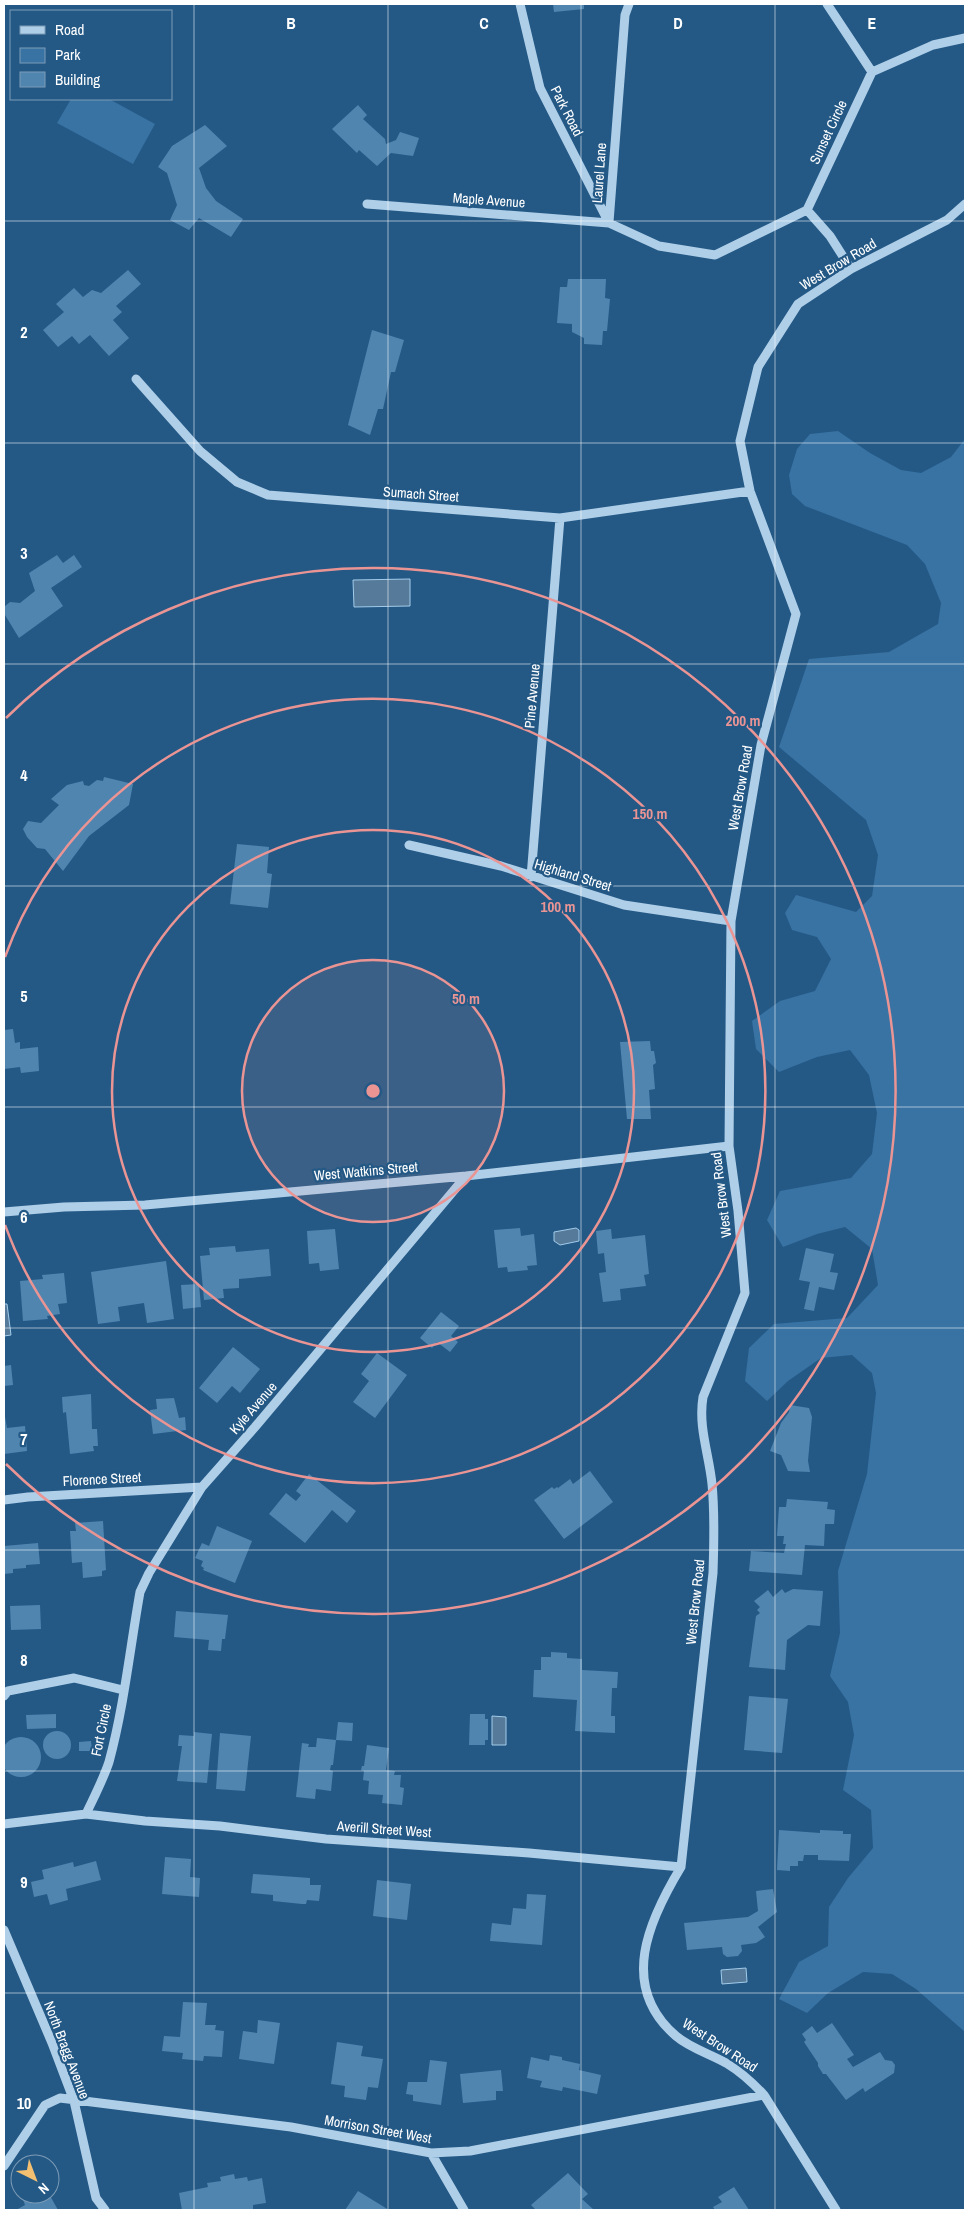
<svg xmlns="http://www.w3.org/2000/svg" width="969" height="2214" font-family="'Archivo Narrow',sans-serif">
  <rect width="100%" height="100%" fill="#245986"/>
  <path fill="#3873a3" d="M71 99H109L155 124 133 164 57 123Z
    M838 431 870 453 901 470 921 473 951 457 965 439V2032L916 1989 892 1974 863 1972 828 1993 807 2013 779 1999 799 1962 828 1946 829 1907 848 1878 873 1848 871 1810 843 1790 854 1735 848 1702 830 1676 840 1633 838 1571 867 1474 876 1393 872 1373 852 1355 821 1358 788 1381 767 1401 745 1381 749 1348 774 1324 847 1318 878 1285 872 1249 845 1227 817 1234 783 1247 767 1220 780 1191 851 1178 872 1154 877 1113 869 1075 850 1050 817 1057 779 1072 756 1049 752 1021 780 1001 815 991 831 959 817 937 792 930 785 913 796 895 856 912 872 896 878 855 866 820 779 747 809 659 889 652 938 624 941 603 925 564 907 545 805 506 792 494 789 475 797 449 810 434Z"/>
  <path fill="#567b9a" stroke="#a3cbea" d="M410 579V606L354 607 353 580Z
    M576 1228 579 1230V1241L560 1245 554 1241V1232Z
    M4 1304H7L11 1335 4 1336Z
    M492 1716 506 1717V1745H492Z
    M746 1968 747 1982 722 1984 721 1970Z"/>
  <path fill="#5085b0" d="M553 4H584V9L554 12Z
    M358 105 367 115 363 119 385 139 386 144 396 140 400 132 419 138 413 156 391 153 377 166 359 150 357 153 332 129Z
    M205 125 227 146 199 168 206 188 216 201 243 219 231 237 199 218 189 230 170 220 177 205 167 173 158 167 172 146Z
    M128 270 141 284 116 306 122 312 113 320 129 338 109 356 90 335 79 344 72 336 58 347 43 330 64 312 56 304 74 288 83 297 92 290 101 293Z
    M568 279H606L605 298 610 299 607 331H603L602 345 584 344V338L572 332V324L557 323 560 287H567Z
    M372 330 404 340 395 372H391L383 409H378L370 435 348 425Z
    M57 555 63 563 74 555 82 567 51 588 63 606 19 638 5 615 4 607 10 602 20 603 35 591 29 573Z
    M104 777 133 784 129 805 89 836 63 871 45 849 37 848 27 837 23 829 28 821 41 823 59 805 51 799 67 785 83 781 84 785 89 786 97 780 103 781Z
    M237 844 269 847 267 873 272 874 268 908 230 904Z
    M13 1029 15 1043 20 1042V1049L38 1047 39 1071 21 1073 20 1067 4 1069V1030Z
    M650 1041 651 1051H654L656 1063 653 1065 655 1089 649 1090 651 1119H627L620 1042Z
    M520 1228 521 1236 534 1234 537 1265 527 1266 528 1270 508 1272 507 1267 498 1268 494 1230Z
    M335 1229 339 1269 320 1271 319 1263 309 1264 307 1231Z
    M611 1229 612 1239 645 1235 649 1274 644 1275 646 1286 620 1289 621 1300 603 1302 599 1273 606 1272 604 1253 598 1254 596 1231Z
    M235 1246 236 1252 269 1249 271 1276 239 1279V1288L223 1289 224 1298 204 1300 200 1256 210 1255 209 1248Z
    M806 1248 834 1254 830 1272 838 1273 834 1290 819 1287 814 1311 804 1309 810 1282 799 1280Z
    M166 1261 174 1319 147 1323 144 1303 118 1307 120 1321 98 1324 91 1272Z
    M64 1273 67 1303 58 1304 60 1314 47 1316 48 1319 23 1321 20 1281 43 1279 42 1275Z
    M199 1284 201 1307 183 1309 181 1285Z
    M441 1312 459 1326 451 1336 458 1342 450 1352 437 1342 432 1348 420 1338Z
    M233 1347 260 1369 240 1393 232 1386 217 1403 199 1388Z
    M377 1353 407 1375 375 1418 353 1402 369 1381 361 1374Z
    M11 1365 13 1385 4 1386V1366Z
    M91 1394 92 1429H97L98 1446H93L94 1451 70 1454 66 1412 63 1413 62 1397Z
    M174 1398 179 1418 185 1417 186 1430 153 1434 150 1410 157 1409 156 1399Z
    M790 1405 809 1408 812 1417 808 1461 810 1472 788 1471 781 1455 770 1451 781 1423 789 1412Z
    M4 1411 7 1428 25 1426 27 1451 4 1454Z
    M590 1471 613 1502 564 1539 534 1500 552 1487 554 1489 557 1487 558 1488 570 1479 573 1484Z
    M309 1474 356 1511 347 1523 332 1510 305 1543 269 1514 286 1493 296 1501 301 1495 296 1491Z
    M787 1499 828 1502 827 1509 835 1510 834 1524H825L824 1546 805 1545 802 1575 749 1571 751 1551 784 1553 786 1544H783L784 1536H777L779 1507H786Z
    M103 1521 106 1570 102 1571V1576L83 1578 82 1562 72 1563 70 1531H76L75 1523Z
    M217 1526 252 1541 235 1583 203 1570 204 1568 201 1566 203 1561 195 1558 202 1543 209 1546Z
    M38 1543 40 1564 26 1565V1568L13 1569V1573L4 1574V1546Z
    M782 1589 785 1593 793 1589 823 1591 820 1626 808 1625 787 1640 785 1670 749 1667 756 1616 760 1613 757 1610 760 1607 754 1601 768 1590 773 1597Z
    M40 1605 41 1629 11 1630 10 1606Z
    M176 1611 228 1615 225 1639H222L221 1651 208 1650 209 1640 174 1637Z
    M551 1652 567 1653V1658L582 1659V1670L618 1672 617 1688H612L611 1716H615V1733L575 1731 577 1700 533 1697 534 1670H541V1657H551Z
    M749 1696 788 1699 782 1753 744 1750Z
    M56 1714V1728L27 1729 26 1715Z
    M470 1714H485V1719H488V1740H485V1745H469Z
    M338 1722 353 1723 352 1741 336 1740Z
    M43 1745a14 14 0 1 1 28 0a14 14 0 1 1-28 0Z
    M194 1732 212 1734 207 1783 177 1781 182 1746H178L179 1735 194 1736Z
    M220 1733 251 1736 245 1791 216 1789Z
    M1 1757a20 20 0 1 1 40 0a20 20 0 1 1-40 0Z
    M317 1738 336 1740 333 1765H331L330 1770 333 1771 331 1791 316 1789 315 1799 296 1797 302 1743 309 1744 308 1747H316Z
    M91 1741 92 1751H79V1742Z
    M367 1745 389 1748 386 1770 395 1771 394 1775H401L400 1787 404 1788 402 1805 382 1803 383 1795 368 1794 369 1781 363 1780 364 1771 361 1770 362 1766H364Z
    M779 1830 820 1833V1830L843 1831V1834H851L849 1861 818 1860V1855H804L803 1861H798V1866H790V1871L777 1870Z
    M165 1857 191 1859 190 1877 200 1878 199 1897 162 1894Z
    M96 1861 101 1880 66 1889 68 1900 50 1905 47 1894 34 1897 31 1882 44 1879 42 1870 73 1862 74 1867Z
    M253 1874 310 1878V1885H321L319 1901 307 1900 306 1904H302L273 1901V1895L251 1893Z
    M377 1880 411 1884 407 1920 373 1916Z
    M773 1889 777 1912 758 1927 765 1937 756 1943 741 1945 742 1951 738 1956 727 1957 723 1954 722 1947 687 1950 684 1923 748 1917 758 1911 756 1891Z
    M527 1894 546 1895 542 1945 490 1941 492 1923 511 1925 513 1908 526 1909Z
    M183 2002 207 2003 205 2025H216L215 2030 224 2031 222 2057 204 2056 203 2061 182 2059 183 2053 162 2051 164 2036 180 2037Z
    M258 2020 280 2023 274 2064 239 2059 243 2031 257 2033Z
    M832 2023 854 2055 847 2059 853 2067 880 2052 885 2060 892 2061 895 2065 894 2073 865 2092 863 2088 846 2100 826 2074H823L818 2066V2063L804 2042 806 2040 802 2034 812 2026 817 2033Z
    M337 2042 363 2046 361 2056 383 2059 378 2088 368 2087 366 2100 344 2097 345 2086 331 2084Z
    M550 2055 562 2057V2060L580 2064 579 2070 601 2075 597 2094 563 2087 562 2091 540 2087 542 2081 527 2078 531 2057 549 2061Z
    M430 2060 447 2062 441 2105 413 2101V2095L406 2094 408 2082H427Z
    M501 2070 503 2091H496V2100L463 2103 460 2074Z
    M568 2173 588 2194 582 2199 594 2210H536L531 2205Z
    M234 2174 235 2179 247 2177 248 2181 262 2178 266 2203 253 2205V2210H182L179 2193 208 2187 207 2183 221 2181 220 2177Z
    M734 2187 749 2210H715L713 2207 722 2202 718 2197Z
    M358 2191 389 2210H345Z
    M21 2194H49L58 2210H16L25 2205Z"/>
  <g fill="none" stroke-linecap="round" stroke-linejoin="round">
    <path stroke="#afcfe9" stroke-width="9" d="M520 4 540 88 609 223
      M872 72 933 45 965 38
      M367 204 609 223 659 246 715 255 807 210
      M807 210 872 72 827 4
      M807 210 830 236 851 269
      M609 222 625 15 629 4
      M136 379 200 451 237 482 268 495 560 518 750 491
      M409 845 501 866 624 905 731 921
      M531 877 560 518
      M4 1212 64 1207 145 1205 466 1176 729 1146
      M4 1500 28 1497 202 1487
      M4 1696 8 1691 74 1678 123 1690
      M86 1814 145 1821 220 1826 326 1839 529 1853 681 1867
      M4 1824 86 1814C94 1797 103 1780 109 1762 124 1707 130 1648 140 1592L149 1573 202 1487 255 1427 466 1176
      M4 1930 52 2043 74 2101 96 2198 105 2210
      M431 2153 464 2210
      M4 2166 45 2105 60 2098 291 2127 431 2153 470 2151 764 2095
      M836 2210 764 2095C752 2082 741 2072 726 2063 710 2054 690 2048 676 2036 618 1986 649 1920 681 1867L713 1573C714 1543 715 1514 712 1484 709 1454 698 1427 703 1397L745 1293 738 1211 729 1146 731 921 761 745 796 614 750 491 740 441 758 367 798 304 851 269 947 220 965 204"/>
  </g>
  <path fill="none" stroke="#fff" stroke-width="1" stroke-opacity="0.55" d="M194 4V2210M388 4V2210M581 4V2210M775 4V2210M4 221H965M4 443H965M4 664H965M4 886H965M4 1107H965M4 1328H965M4 1550H965M4 1771H965M4 1993H965"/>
  <circle cx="373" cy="1091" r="131" fill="#ea9494" fill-opacity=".12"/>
  <g fill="none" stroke="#ea9494" stroke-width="2.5">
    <circle cx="373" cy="1091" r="131"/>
    <circle cx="373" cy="1091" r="261"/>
    <path d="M5 957A392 392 0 1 1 5 1225"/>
    <path d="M6 718A523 523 0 1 1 6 1464"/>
  </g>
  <g text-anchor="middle" stroke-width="4.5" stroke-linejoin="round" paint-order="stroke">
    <g font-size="14" fill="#fff" stroke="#245986">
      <text transform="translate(567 111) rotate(63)" y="5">Park Road</text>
      <text transform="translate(828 132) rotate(-65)" y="5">Sunset Circle</text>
      <text transform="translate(599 173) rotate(-86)" y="5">Laurel Lane</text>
      <text transform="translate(489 200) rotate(4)" y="5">Maple Avenue</text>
      <text transform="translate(838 264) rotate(-31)" y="5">West Brow Road</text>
      <text transform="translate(421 494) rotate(4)" y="5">Sumach Street</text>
      <text transform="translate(532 696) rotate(-85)" y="5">Pine Avenue</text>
      <text transform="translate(740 788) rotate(-80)" y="5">West Brow Road</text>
      <text transform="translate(573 875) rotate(17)" y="5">Highland Street</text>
      <text transform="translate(366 1171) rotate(-5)" y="5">West Watkins Street</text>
      <text transform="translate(721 1195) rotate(-97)" y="5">West Brow Road</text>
      <text transform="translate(253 1408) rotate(-49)" y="5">Kyle Avenue</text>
      <text transform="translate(102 1479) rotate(-3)" y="5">Florence Street</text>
      <text transform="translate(695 1602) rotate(-84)" y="5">West Brow Road</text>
      <text transform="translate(101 1730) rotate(-78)" y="5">Fort Circle</text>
      <text transform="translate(384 1829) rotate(4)" y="5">Averill Street West</text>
      <text transform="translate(720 2045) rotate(33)" y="5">West Brow Road</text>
      <text transform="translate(67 2050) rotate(69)" y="5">North Bragg Avenue</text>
      <text transform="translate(378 2129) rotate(10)" y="5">Morrison Street West</text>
    </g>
  </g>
  <g font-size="16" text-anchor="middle" font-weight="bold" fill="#fff" stroke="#245986" stroke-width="4.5" stroke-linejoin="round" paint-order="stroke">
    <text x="291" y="29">B</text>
    <text x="484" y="29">C</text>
    <text x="678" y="29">D</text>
    <text x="872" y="29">E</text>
    <text x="24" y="338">2</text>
    <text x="24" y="559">3</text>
    <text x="24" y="781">4</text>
    <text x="24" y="1002">5</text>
    <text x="24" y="1223">6</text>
    <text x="24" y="1445">7</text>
    <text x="24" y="1666">8</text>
    <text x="24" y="1888">9</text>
    <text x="24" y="2109">10</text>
  </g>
  <circle cx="373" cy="1091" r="8" fill="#ea9494" stroke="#245986" stroke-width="2.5"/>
  <g font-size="15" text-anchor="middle" font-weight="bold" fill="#ea9494" stroke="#245986" stroke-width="4.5" stroke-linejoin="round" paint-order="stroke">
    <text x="743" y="726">200 m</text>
    <text x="650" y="819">150 m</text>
    <text x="558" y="912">100 m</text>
    <text x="466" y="1004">50 m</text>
  </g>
  <rect width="969" height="2214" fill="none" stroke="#ffffff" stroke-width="10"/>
  <rect x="10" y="10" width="162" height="90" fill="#245986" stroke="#7c9bb6"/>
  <rect x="20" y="26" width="25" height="8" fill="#afcfe9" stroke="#7c9bb6"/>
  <text x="55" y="35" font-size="15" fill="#ffffff">Road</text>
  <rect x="20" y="48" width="25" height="15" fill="#3873a3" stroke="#7c9bb6"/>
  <text x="55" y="60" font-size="15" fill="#ffffff">Park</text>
  <rect x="20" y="72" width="25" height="15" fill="#5085b0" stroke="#7c9bb6"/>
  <text x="55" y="85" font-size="15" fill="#ffffff">Building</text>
  <g transform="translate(35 2179) rotate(138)"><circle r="24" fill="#245986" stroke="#7c9bb6"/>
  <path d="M0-4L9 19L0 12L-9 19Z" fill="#f3c072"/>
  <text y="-8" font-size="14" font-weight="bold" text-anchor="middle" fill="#ffffff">N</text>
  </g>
</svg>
